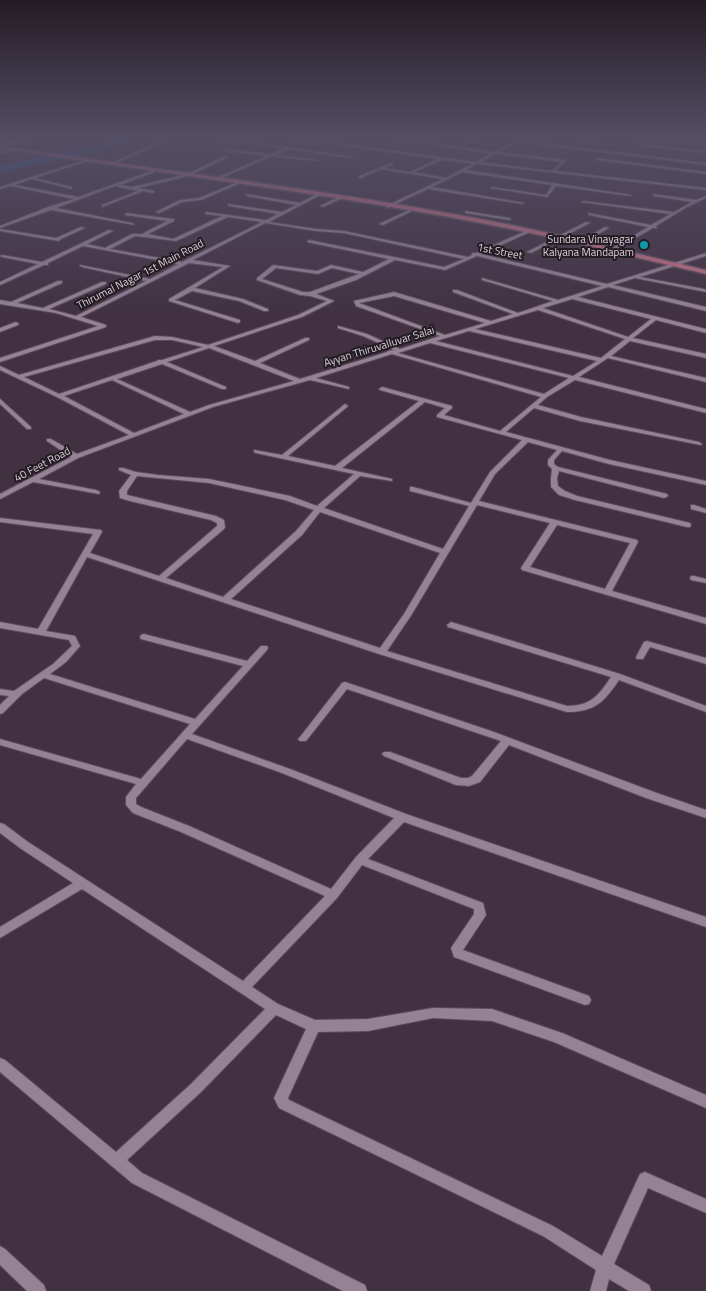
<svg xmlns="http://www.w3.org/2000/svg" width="706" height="1291" font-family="'Titillium Web',sans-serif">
  <rect width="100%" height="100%" fill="#413141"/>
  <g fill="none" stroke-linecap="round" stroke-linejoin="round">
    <path fill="#205582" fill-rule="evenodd" d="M119 137H132L106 150 0 172V166L99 145Z"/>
    <defs>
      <path id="minor" d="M29 137 30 139 0 147V145Z
        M170 137H174L112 165 109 164Z
        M208 137H216L354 157 352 158 288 149 276 155 318 160 316 161 272 156 217 180 216 178 267 156 224 151 223 149 271 154 284 148Z
        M284 137H292L476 162 491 154 382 137H390L458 147 480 137H484L462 147 495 152 526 137H530L499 152 566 160 556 171 706 188V190L477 164 466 170 632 195 630 196 556 186 547 197 490 188 492 187 546 195 552 185 462 172 432 187 524 203 522 204 428 189 387 208 386 206 443 179 380 169 361 178H359V176L392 163 393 165 385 168 410 172 438 159ZM496 154 562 162 552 171 480 162ZM442 160 472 164 446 178 414 172Z
        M566 137 598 140 596 141Z
        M630 137 706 144V146L632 138Z
        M534 142 706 163V165L535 144Z
        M640 144 706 151V153L641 146Z
        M16 148 17 150 0 154V152Z
        M225 156 228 157 189 176 138 188 154 191V193L143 191 102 207V205L138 191 115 186 56 208 132 223 134 225 51 210 0 228V226L48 207 74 199 10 186 0 189V187L88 159V161L35 178 72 187V189L31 179 15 185 78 197 154 170 155 172 120 185 132 187 187 174Z
        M597 158 706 172V174L596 160Z
        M240 181 243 182 201 200 182 202 159 213 156 212 180 200 199 198Z
        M319 193 322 194 269 222 316 229 344 231 468 257 472 255V253H476L528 230 530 232 481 254 607 284 706 253V256L640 277 704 289 706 290V292L635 278 613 285 706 307V311L608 287 578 297 706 329V333L656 320 633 338 706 354V358L630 341 611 356 706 378V382L608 358 579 377 706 409V413L575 380 547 397 538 405 581 417 699 442 702 444 701 445 580 421 534 408 506 432 610 460 706 481V485L609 464 562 451 554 460V464L558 467 667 494 668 496 664 498 559 471 557 478 558 486 565 491 577 496 690 523 691 525 690 527H687L575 500 559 495 551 487V478L552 469 548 465V460L557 450 528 442 495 474 479 501 637 540 638 542 612 591 706 618V624L522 570 521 568 550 523 477 505 412 614 387 651 567 706C591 706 599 695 611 677L448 627 447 625 451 622 620 674 706 706V712L619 680C604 702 595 712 567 712L379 654 87 557 46 631 75 636 80 646 66 662 50 674 195 719 243 666 141 639 140 637 141 635 144 634 247 661 261 646H267L268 648 267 650 192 734 290 769 406 814 706 917V927L404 822 368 859 483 903 486 915 463 950 589 996 591 1000 589 1004 585 1005 454 957 451 948 474 914V909L362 865 337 898 252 987 278 1004 315 1020 368 1019 433 1008 492 1009 562 1033 706 1095V1108L554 1042 492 1021 433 1018 368 1031 318 1032 288 1098 289 1100 553 1226 602 1256 640 1174 645 1172 706 1199V1213L648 1188 614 1264 649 1285 651 1291H629L609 1279 606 1291H590L596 1270 543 1236 279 1108 274 1098 306 1029 276 1015 201 1092 127 1160 142 1173 365 1285 367 1291H343L132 1183 0 1072V1058L5 1060 116 1152 191 1084 265 1009 82 889 0 938V927L73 883 20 848 0 833V823L4 824 28 842 243 981 325 896 181 832 133 813 126 805V797L136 784 0 745V739L141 779 190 724 44 678 22 694 3 713 0 714V705L9 696 0 695V689L14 691 53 664 72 646 69 640 0 628V622L38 629 93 534 0 522V518L101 530 102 532 90 553 159 576 217 526V523L211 520 130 501 120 498 119 491 131 475 119 470V468H123L136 472 158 475 209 479 290 496 317 506 354 474 256 453 254 452V450L282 455 345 404 348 406 347 407 288 456 335 466 419 401 380 390 379 389 382 387 452 406V408L444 415 500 431 541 397 392 354 316 378 349 387V389L310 380 213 407 78 458 39 479 96 490 100 492 99 494 33 482 0 499V494L71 457 47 441V439H51L77 454 129 435 57 397 0 370V366L19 375 155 336 172 337 208 345 298 315 327 301 310 296 300 295 257 280V278L273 265 317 271 331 265 363 272 389 259 307 242 309 240 444 267 464 259 344 233 316 231 265 223 193 260 230 266 195 288 243 299 268 309V311H264L239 301 192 291 175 300 240 320V322L238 323 169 301V299L223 267 189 263 81 317 106 325V327L0 362V358L98 326 56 313 0 304V300L11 302 58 281H62V283L17 303 43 308 102 282H106V284L49 309 76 316 146 281 82 267 80 266V265L150 279 178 264 83 246 48 263V265H44L0 285V282L38 264 2 257 0 256 2 255 42 262 109 230 113 231 87 244 105 248 132 234H142L167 221 125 215 126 213 174 219V221L148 234 173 239 222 216 205 214 206 212 266 220 278 214 229 206 228 204 282 212 296 205 247 196 246 194 300 203ZM228 217 262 222 182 262 110 249 135 236 176 241ZM477 256 602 286 558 300 482 278V280L553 301 518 313 457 290H453V292L513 314 491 321 394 292 354 301 356 306 440 336 400 349 367 334 338 326V328L363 336 394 350 388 351 387 352 300 379 260 363 309 340V338H305L255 361 214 346 302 317 334 301 316 294 356 280 395 260 445 270ZM276 268 318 274 332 268 359 274 310 292H303L262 279ZM394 296 485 323 445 335 359 303ZM572 299 651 319 628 337 543 308ZM538 310 625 339 601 358 475 329ZM469 331 597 361 573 376 436 341ZM155 340H172L203 347 162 360H158L157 361 59 394 24 377ZM430 343 569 378 544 394 398 353ZM209 348 294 381 209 405 190 412 117 379 162 364 222 389H226V387L167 362ZM112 380 184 414 134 433 64 396ZM425 402 445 408 437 415V417L522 440 490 472 471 503 413 487H410V491L469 506 443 549 324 508 360 476 392 481V479L342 468ZM137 476 209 483 285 500 314 510 296 531 223 597 166 578 224 529 225 527 224 520 216 516 127 495V491ZM320 512 440 553 404 614 380 648 231 599 302 535ZM557 525 630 543 605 589 530 567ZM187 739 282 773 394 818 356 857 331 889 189 826 141 807 136 804V798Z
        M653 194 696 200 706 196V198L687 207 656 226 657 228H653L613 251H611V249L648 227 589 215 588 213 651 225 670 214 581 202 583 201 674 212 692 202 654 196Z
        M339 197 342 198 323 207 320 206Z
        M409 210 412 211 383 225 379 224Z
        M466 211 509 218 511 219 509 220 465 213Z
        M586 222 590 223 531 253 527 252Z
        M81 227 85 228 61 239 59 241 0 231V229L56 238Z
        M605 227 609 228 581 244 577 243Z
        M16 322 19 324 18 325 0 332V328Z
        M0 399 31 427V429H27L0 404Z
        M691 505H694L706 509V513L691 509Z
        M691 576H694L706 579V583L691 580 690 578Z
        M647 641 706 658V664L650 647 643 659H637L636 657 644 642Z
        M345 682 491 731 654 792 706 810V818L646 798 509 745 480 782 469 786 456 785 384 756 382 754 384 752H390L461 778H468L472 776 501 741 347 689 306 741H300L298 739 300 737 342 683Z
        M0 1246 5 1249 44 1285 46 1291H27L0 1265Z"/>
      <path id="major" d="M0 146C170 172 342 191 511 225 576 238 641 255 706 270V274C641 259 576 242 511 229 342 195 170 175 0 148Z"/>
    </defs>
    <use href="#minor" stroke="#5a4d5a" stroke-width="2"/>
    <use href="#major" stroke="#5a4d5a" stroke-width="3"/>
    <use href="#minor" fill="#958295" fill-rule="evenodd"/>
    <use href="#major" fill="#be6f81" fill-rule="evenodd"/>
  </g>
  <linearGradient id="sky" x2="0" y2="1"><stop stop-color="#241b24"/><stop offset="0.43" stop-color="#544e65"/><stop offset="1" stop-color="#544e65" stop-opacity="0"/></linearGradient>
  <rect width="706" height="318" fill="url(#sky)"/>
  <circle fill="#0f9aa8" stroke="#231c23" stroke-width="2" cx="644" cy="245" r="5"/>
  <g text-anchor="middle" stroke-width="4" stroke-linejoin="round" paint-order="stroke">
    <g font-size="11" fill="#dcd2db" stroke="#231c23" text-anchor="end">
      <text x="634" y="243">Sundara Vinayagar<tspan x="634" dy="13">Kalyana Mandapam</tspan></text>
    </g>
    <g font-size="11" fill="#dcd2db" stroke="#231c23">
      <text transform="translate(500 251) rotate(11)" y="4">1st Street</text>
      <text transform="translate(140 274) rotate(-27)" y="4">Thirumal Nagar 1st Main Road</text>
      <text transform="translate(379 346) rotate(-17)" y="4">Ayyan Thiruvalluvar Salai</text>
      <text transform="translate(42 464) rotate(-28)" y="4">40 Feet Road</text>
    </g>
  </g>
</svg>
